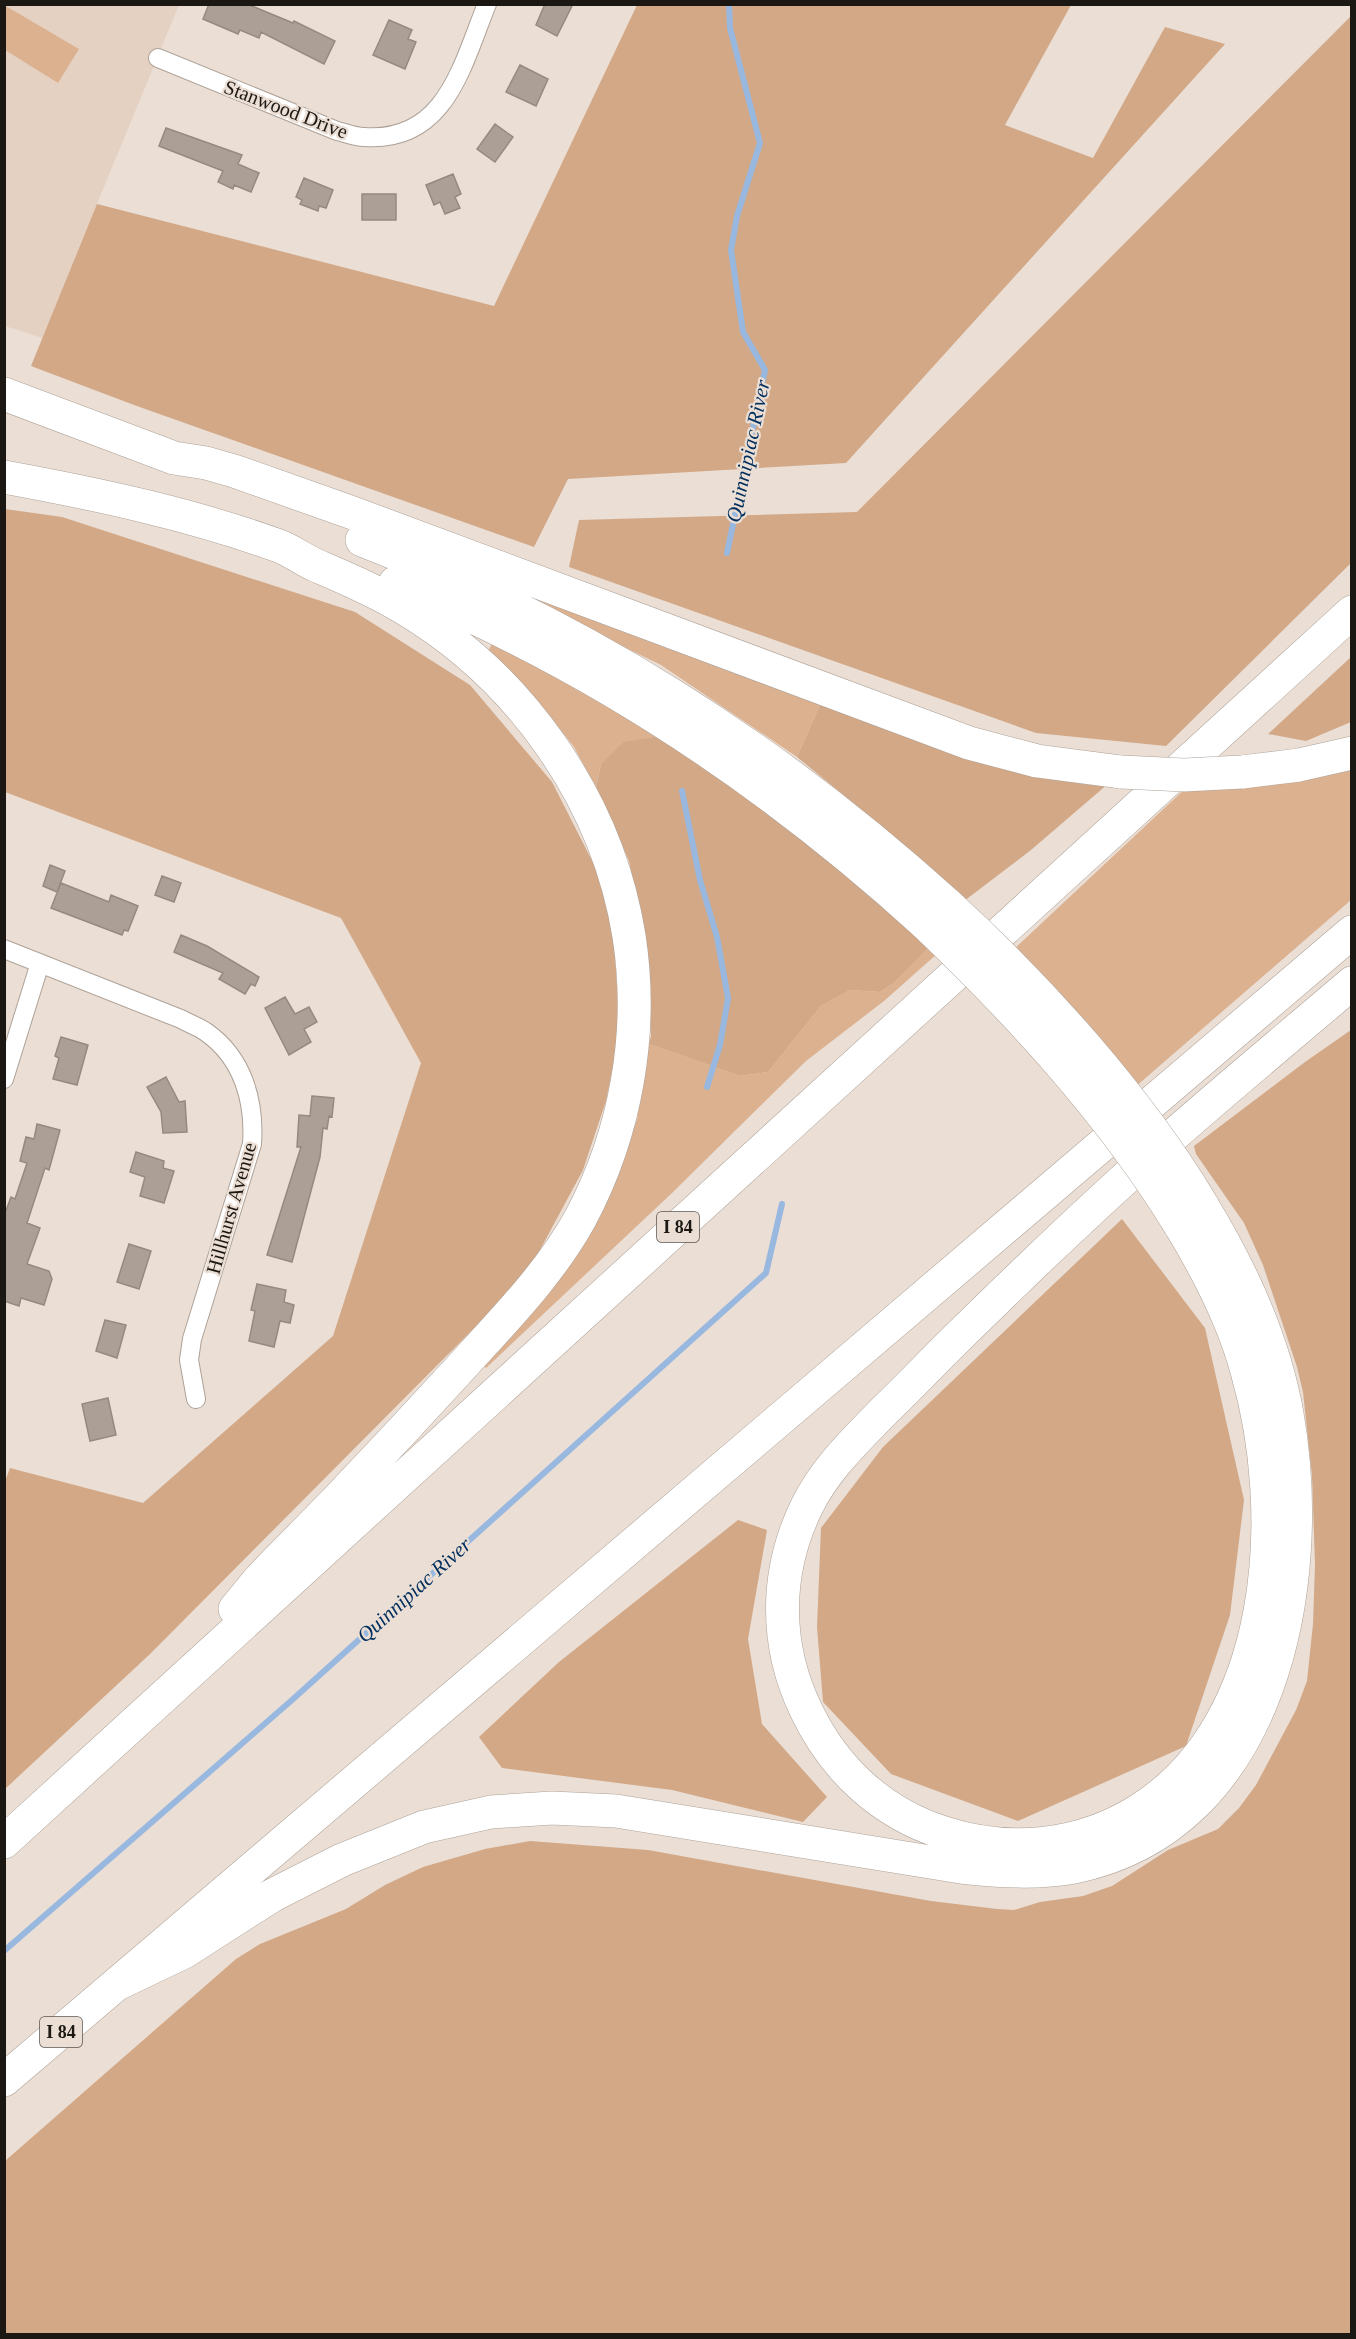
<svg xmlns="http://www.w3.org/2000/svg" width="1356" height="2339" font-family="Georgia,serif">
  <rect width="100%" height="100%" fill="#ebded4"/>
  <path fill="#e5d1c2" d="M5 5H179L97 204 400 369 123 364 5 326Z"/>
  <path fill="#dbb190" d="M4 5 79 49 58 83 5 50Z
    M515 586 820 705 797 757 661 665 513 593Z
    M492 644 560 678 662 736 601 764 596 788 574 747 547 713 488 651Z
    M1351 763V900L1134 1088 1013 950 1188 786Z
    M930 946 938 953 884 1001 806 1061 672 1193 486 1368 481 1362 594 1222 637 1120 649 1044 740 1076 768 1072 821 1006 850 990 880 992 895 982Z"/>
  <path fill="#d2a887" d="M637 5H1071L1005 125 1093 158 1165 27 1225 44 846 463 568 479 534 547 134 405 31 366 97 204 494 306Z
    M1351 16V563L1166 746 1036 733 569 567 579 520 857 512Z
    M5 509 62 517 355 612 470 685 552 782 611 898 620 1031 606 1101 583 1170 526 1276 149 1655 5 1789 4 1484 10 1468 143 1503 333 1336 421 1063 341 918 5 792Z
    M1351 657V722L1306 741 1268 734Z
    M820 705 954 753 1109 783 1031 850 964 901 835 788 797 757Z
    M662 736 838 863 930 946 895 982 880 992 850 990 821 1006 768 1072 740 1076 649 1044 651 1036 645 945 629 861 596 788 601 764 624 742Z
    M1351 1030V2334H5V2161L236 1959 260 1944 346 1909 385 1885 423 1867 485 1849 530 1841 648 1850 931 1901 997 1909 1014 1910 1040 1902 1083 1896 1112 1886 1168 1850 1218 1829 1239 1808 1256 1785 1296 1710 1307 1681 1313 1624 1315 1564 1312 1476 1303 1392 1297 1367 1263 1265 1244 1223 1196 1154 1194 1146 1305 1062Z
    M1122 1219 1205 1328 1244 1500 1230 1615 1186 1746 1018 1821 891 1774 823 1702 817 1627 821 1528 883 1447Z
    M738 1520 767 1530 748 1639 762 1724 827 1797 803 1822 672 1790 502 1768 479 1737 559 1662Z"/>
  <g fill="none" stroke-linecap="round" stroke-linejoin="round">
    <path stroke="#98b8e0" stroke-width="6" d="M727 553 765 370 743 332 731 250 737 216 760 143 730 28 729 4
      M682 791 700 880 717 937 728 998 720 1045 707 1087
      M4 1951 292 1700 766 1273 782 1204"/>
  </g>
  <path fill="#aca096" stroke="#958980" stroke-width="1.5" d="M209 4H247L293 23 294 21 335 41 324 64 261 32 259 38 240 30 238 34 203 19Z
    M545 4H573L557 36 536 25Z
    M389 20 412 30 408 39 416 42 405 69 373 55Z
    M520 65 548 79 536 106 506 92Z
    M495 124 513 137 495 162 477 149Z
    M166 128 242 155 238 164 259 173 251 192 234 185 233 189 218 182 223 171 159 146Z
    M453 174 461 194 455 197 460 208 445 214 440 202 434 205 426 185Z
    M304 178 333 190 326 208 319 206 318 211 300 204 302 200 296 197Z
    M362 194H396V220H362Z
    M50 865 65 871 57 892 43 886Z
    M162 876 181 883 174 902 155 895Z
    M61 883 109 902 111 895 138 906 128 931 124 930 122 935 51 908Z
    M181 935 207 946 259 977 255 986 251 984 245 994 219 979 223 973 174 952Z
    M285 997 295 1014 309 1007 317 1022 304 1029 311 1042 289 1055 265 1008Z
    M61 1037 88 1045 77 1085 53 1079 59 1058 55 1056Z
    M166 1077 179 1102 185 1101 187 1132 163 1133 161 1112 147 1087Z
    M312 1096 334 1098 332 1117 329 1116 327 1129 323 1128 320 1157 292 1262 267 1255 301 1147H297L299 1115 310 1116Z
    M37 1124 60 1130 49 1170 45 1168 27 1223 40 1228 27 1264 49 1271 52 1279 44 1305 21 1298 19 1306 4 1301V1216L11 1197 15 1199 27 1163 20 1161 26 1137 34 1139Z
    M136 1152 164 1161 163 1168 174 1171 164 1203 140 1196 145 1177 130 1172Z
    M129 1244 151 1251 139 1289 117 1282Z
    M257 1284 286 1290 284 1302 294 1305 290 1323 280 1321 274 1347 249 1341 255 1311 251 1310Z
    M105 1320 126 1325 117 1358 96 1351Z
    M108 1398 116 1435 90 1441 82 1404Z"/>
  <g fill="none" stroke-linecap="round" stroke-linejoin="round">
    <defs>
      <path id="street" d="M158 58 337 131C346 133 355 137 364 137 446 143 462 65 487 4
        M4 949 181 1019C190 1024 199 1027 206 1032 243 1058 255 1101 252 1144L192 1339 189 1360 196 1399
        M4 1079 40 963"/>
      <path id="highway" d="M4 394 174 458 206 463 234 471 350 512 969 743 1037 761 1121 772
        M4 477C97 494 191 514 279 546 292 551 302 559 315 565 345 578 374 590 402 607 521 677 607 800 629 936 644 1032 626 1133 580 1219 550 1273 506 1318 464 1364 422 1410 380 1455 337 1500 311 1527 284 1553 258 1581L235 1609
        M362 540C586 628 770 744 948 905
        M395 583C592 663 769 781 926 924
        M1242 772 1299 765 1352 753
        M1180 1225C1208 1271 1233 1319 1247 1371 1288 1513 1277 1724 1138 1811 1080 1847 1009 1854 944 1833 881 1813 834 1769 806 1710 774 1644 775 1571 807 1506 825 1469 855 1441 883 1412 905 1391 926 1369 947 1348 1019 1277 1092 1207 1167 1141 1228 1087 1290 1036 1352 983
        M4 1842 1352 612
        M117 1984 184 1952 273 1895 342 1860 424 1827 491 1812 552 1808 616 1811 961 1867C998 1871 1036 1874 1074 1867 1273 1827 1317 1583 1287 1414 1274 1340 1241 1269 1202 1205
        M4 2080 1352 932"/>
    </defs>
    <use href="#street" stroke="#aea298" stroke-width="20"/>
    <use href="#highway" stroke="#aea298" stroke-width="34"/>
    <use href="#street" stroke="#fff" stroke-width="18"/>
    <use href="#highway" stroke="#fff" stroke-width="33"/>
    <defs>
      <path id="highway-bridge" d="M1121 772 1184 775 1242 772
        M948 905C1040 989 1138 1098 1202 1205
        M926 924C1020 1014 1111 1113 1180 1225"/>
    </defs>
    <use href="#highway-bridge" stroke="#aea298" stroke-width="34" stroke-linecap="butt"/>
    <use href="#highway-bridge" stroke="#fff" stroke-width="33"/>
  </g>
  <g text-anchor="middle" stroke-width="4.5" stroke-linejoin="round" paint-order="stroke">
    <g fill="#ebded4" stroke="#59534d" stroke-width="1.5">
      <rect x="657" y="1212" width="42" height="30" rx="4.5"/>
      <rect x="40" y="2017" width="42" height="30" rx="4.5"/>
    </g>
    <g font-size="18" font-weight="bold" fill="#1b1713">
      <text x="678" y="1233">I 84</text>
      <text x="61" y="2038">I 84</text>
    </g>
    <g font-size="20" fill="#1b1713" stroke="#ebded4">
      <text transform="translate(286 109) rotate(21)" y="7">Stanwood Drive</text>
      <text transform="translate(231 1208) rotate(-74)" y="7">Hillhurst Avenue</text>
    </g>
    <g font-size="21" font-style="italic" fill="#002e5d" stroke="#ebded4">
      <text transform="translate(748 451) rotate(-78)" y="7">Quinnipiac River</text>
      <text transform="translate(414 1590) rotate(-42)" y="7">Quinnipiac River</text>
    </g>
  </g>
  <rect width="1356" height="2339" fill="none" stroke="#1b1713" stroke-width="12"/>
</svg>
